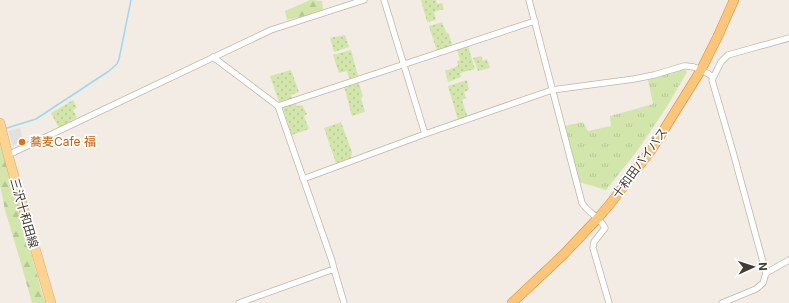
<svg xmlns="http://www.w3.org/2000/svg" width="789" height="303" font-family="Inter,'Noto Sans JP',sans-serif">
  <defs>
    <pattern id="grass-tufts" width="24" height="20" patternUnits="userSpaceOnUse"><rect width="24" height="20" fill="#d2e6ac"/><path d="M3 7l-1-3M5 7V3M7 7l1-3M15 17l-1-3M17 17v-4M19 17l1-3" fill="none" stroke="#b6c695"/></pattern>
    <pattern id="forest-firs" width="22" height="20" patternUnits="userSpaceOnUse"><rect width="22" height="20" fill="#d2e6ac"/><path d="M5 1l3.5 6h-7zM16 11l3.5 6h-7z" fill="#b6c695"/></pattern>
    <pattern id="park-dots" width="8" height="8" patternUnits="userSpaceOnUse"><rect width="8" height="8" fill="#d2e6ac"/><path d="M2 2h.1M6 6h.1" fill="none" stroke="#b6c695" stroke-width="1.8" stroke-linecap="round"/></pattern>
  </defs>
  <rect width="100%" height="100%" fill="#f2ece4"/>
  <path fill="url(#grass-tufts)" d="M684 69 687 72 666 108 637 151 606 190 579 182 564 126 583 122 588 131 611 126 610 116 653 104 648 80Z"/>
  <path fill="url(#forest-firs)" d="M310 0 322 1 323 11 287 20 285 11Z
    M0 138 42 293 46 303H32L20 260 5 210 0 185Z"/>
  <path fill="url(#park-dots)" d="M421 0H436L437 4 442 3 444 9 434 12 436 20 427 22Z
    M442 22 446 32 449 34 452 45 437 51 429 26Z
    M345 35 349 47 334 52 330 38Z
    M468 46 475 69 460 73 461 77 448 82 445 71 458 66 457 61 460 60 457 50Z
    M351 50 358 76 349 78 347 71 339 73 333 55Z
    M481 56 483 61 487 59 490 68 478 71 473 58Z
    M291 70 299 92 291 95 292 98 279 102 270 76Z
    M467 80 469 90 464 92 466 98 462 100 468 118 458 120 448 86Z
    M358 81 363 96 361 98 365 112 352 116 344 86Z
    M73 100 77 108 73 110 77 117 59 128 51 113Z
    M295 103 297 106 302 105 307 114 304 116 309 129 292 135 283 108Z
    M341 122 352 152 351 158 336 163 324 128Z"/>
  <path fill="#e2dfdc" d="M20 128 23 140 13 146 8 131Z"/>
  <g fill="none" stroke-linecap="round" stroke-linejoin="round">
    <path stroke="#9fd7ef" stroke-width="1.5" d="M5 128H7L36 119 109 71 117 64 119 59 131 0"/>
    <defs>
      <path id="minor" d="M384 0 425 134
        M529 0 582 203C588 213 600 217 605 228L594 242 593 248 609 303
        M213 57 278 106 332 261 334 269 344 303
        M278 106 535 21
        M8 155 271 30 364 0
        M303 179 425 134 552 90 634 79 654 75 684 66C695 65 704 71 713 77
        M766 273 789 260
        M239 303 334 269
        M722 303 756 289 763 283 766 273 733 152 712 80 721 62 728 55 789 38"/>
      <path id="primary" d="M0 123 8 155 51 303"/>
      <path id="trunk" d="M512 303 564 254 598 218 610 204 652 149 701 70 718 36 734 0"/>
    </defs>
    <use href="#minor" stroke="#c0b5a9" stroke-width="7"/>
    <use href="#primary" stroke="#e2ad61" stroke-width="10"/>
    <use href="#trunk" stroke="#db8c34" stroke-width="10"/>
    <use href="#minor" stroke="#fff" stroke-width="5.5"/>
    <use href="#primary" stroke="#fdd391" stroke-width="9"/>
    <use href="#trunk" stroke="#fcc67a" stroke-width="9"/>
  </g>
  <circle fill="#e8710a" stroke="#fff" stroke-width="1.5" cx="22" cy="142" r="4"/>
  <g text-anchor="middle" stroke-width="3.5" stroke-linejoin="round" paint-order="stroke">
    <g font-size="12" fill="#c56008" stroke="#fff" text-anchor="start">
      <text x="30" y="146">蕎麦Cafe 福</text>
    </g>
    <g font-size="12" fill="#433c34" stroke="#fff">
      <text transform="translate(640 163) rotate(-54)" y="4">十和田バイパス</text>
      <text transform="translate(24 213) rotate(74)" y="4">三沢十和田線</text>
    </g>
  </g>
  <g transform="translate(753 267) rotate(87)" stroke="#ffffff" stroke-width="3" paint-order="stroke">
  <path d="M0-3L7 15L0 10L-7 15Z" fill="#433c34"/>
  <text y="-6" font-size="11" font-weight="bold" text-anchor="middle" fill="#433c34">N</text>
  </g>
</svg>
